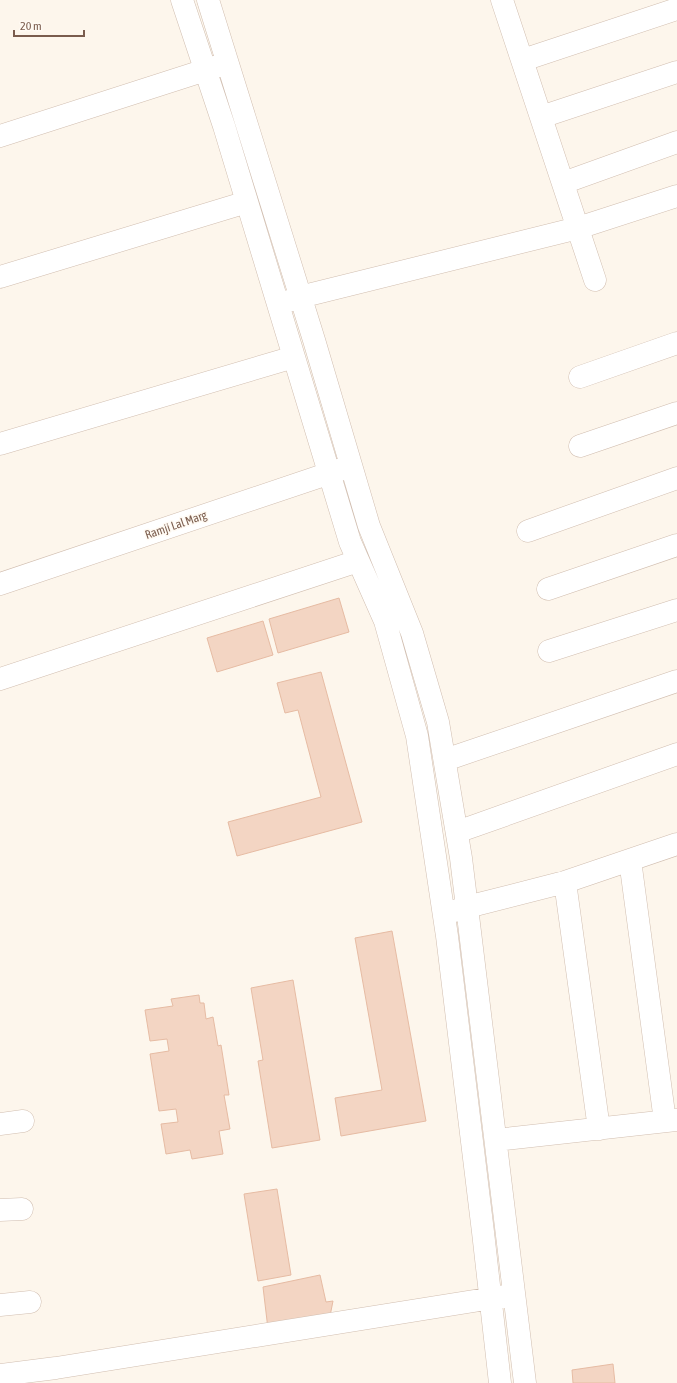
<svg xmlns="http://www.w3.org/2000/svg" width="677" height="1383" font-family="'Asap Condensed',sans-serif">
  <rect width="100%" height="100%" fill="#fdf6ec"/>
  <path fill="#f3d5c3" stroke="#e6bba3" d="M339 598 349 632 278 653 269 619Z
    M263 621 273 655 217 672 207 638Z
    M321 672 362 822 237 856 228 822 321 797 298 710 285 713 277 683Z
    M392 931 426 1121 341 1136 335 1098 382 1090 355 938Z
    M293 980 320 1140 272 1148 258 1061 263 1060 251 988Z
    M199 995 200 1003H204L206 1019 213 1017 218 1046 221 1045 229 1095H224L230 1129 219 1131 223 1154 192 1159 190 1150 166 1154 161 1124 178 1122 176 1109 159 1111 150 1054 169 1051 167 1039 150 1041 145 1010 173 1006 171 999Z
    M277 1189 291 1275 258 1281 244 1194Z
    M320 1275 326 1302 333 1301 330 1316 268 1329 263 1287Z
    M613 1364 615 1383H573L572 1370Z"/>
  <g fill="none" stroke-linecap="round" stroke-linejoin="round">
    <defs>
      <path id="minor" d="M182 0 224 126 350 542 385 621 417 736 447 936 483 1232 500 1383
        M208 0 314 340 369 526 412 633 438 722 461 858 525 1383
        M502 0 595 280
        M523 60 677 9
        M541 117 677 72
        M0 136 218 66
        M563 183 677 142
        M0 277 247 202
        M286 302 300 297 578 228 677 196
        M580 377 677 343
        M0 444 294 357
        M580 446 677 413
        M528 531 677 478
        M0 584 342 469
        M548 589 677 545
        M549 651 677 610
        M0 679 358 561
        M445 760 677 681
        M457 832 677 754
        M630 860 665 1121
        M565 882 599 1129
        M454 911 467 907 565 882 677 844
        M0 1124 23 1121
        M496 1140 677 1120
        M0 1210 22 1209
        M0 1305 30 1302
        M0 1375 56 1368 505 1296"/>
    </defs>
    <use href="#minor" stroke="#d1beb0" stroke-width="23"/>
    <use href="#minor" stroke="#fff" stroke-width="22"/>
  </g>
  <g text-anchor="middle" stroke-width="3" stroke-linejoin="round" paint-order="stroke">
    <g font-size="12" fill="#7a5c4d" stroke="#fffaf3">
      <text transform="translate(176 525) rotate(-19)" y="4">Ramji Lal Marg</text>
    </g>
  </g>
  <path d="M14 30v6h70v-6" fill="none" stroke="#7a5c4d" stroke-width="2"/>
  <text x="20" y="30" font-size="12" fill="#7a5c4d" stroke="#fffaf3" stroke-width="3" paint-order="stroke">20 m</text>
</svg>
